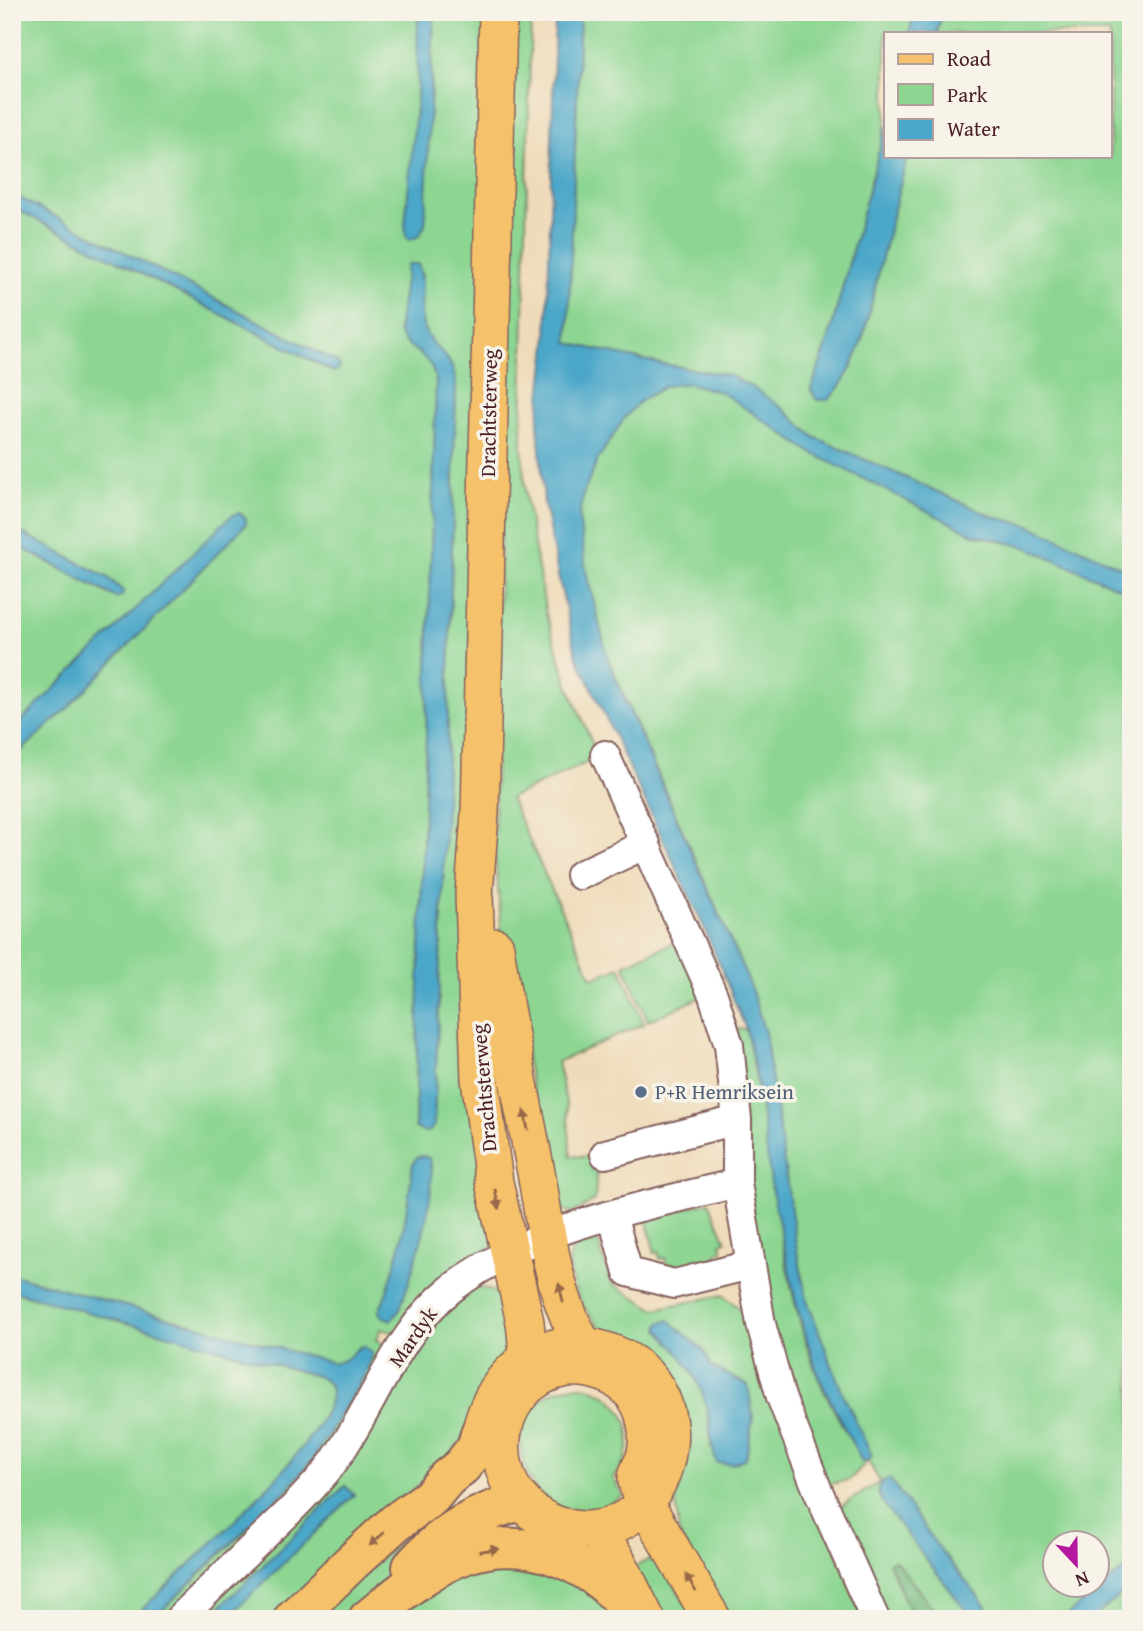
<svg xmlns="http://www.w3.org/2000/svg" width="1143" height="1631" font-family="'Gentium Book Plus',serif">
  <rect width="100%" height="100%" fill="#f7f3e8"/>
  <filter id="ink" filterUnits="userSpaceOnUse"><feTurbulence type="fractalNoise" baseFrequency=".0143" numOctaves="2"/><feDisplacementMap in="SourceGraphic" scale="14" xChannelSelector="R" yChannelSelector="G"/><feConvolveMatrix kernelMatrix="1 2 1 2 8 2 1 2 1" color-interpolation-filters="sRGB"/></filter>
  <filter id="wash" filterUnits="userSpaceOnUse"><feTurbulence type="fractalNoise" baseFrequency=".00686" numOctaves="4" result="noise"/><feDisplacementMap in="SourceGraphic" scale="28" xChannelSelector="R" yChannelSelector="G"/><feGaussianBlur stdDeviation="1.57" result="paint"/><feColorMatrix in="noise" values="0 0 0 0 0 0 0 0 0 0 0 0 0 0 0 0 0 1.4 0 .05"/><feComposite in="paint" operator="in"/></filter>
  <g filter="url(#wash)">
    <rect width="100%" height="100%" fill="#efdbba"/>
    <path fill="#8cd692" stroke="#6b7a5e" stroke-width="2" fill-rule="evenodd" d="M12 12H418L417 97 431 99 434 12H486L493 1245 399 1334 381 1329 376 1340 390 1348 344 1436 173 1619H153C222 1552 298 1490 347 1406 356 1391 366 1376 372 1359L359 1347 347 1360 333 1363 12 1275V759L68 708 140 607 12 730V543L117 598 123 594V591L107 577 12 528V207L334 372 337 362 12 194ZM422 274C422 289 419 318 424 331 434 353 451 349 456 383L446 803 434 1125 418 1130 415 1127 436 381 433 366 400 336 398 327 402 314ZM431 1163C429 1215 416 1263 399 1311L379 1312C399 1265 407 1215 413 1164Z
      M512 12H531L523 361 522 447 526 499 546 614 568 685 597 755 595 759 510 798 592 978 620 967 644 1024 557 1062 567 1107 571 1156 592 1157V1170L597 1169 595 1200 572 1213 556 1206 502 938 494 842Z
      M580 12H915L909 33H886V125L829 338 811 390 817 400H828C862 367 869 310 880 266 889 229 898 193 907 156H1110V33H937L942 12H1131V572L1031 526 994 517 814 437 782 408 729 375 656 363 568 343Z
      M687 383 721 392 756 413 793 441 973 534 1026 547 1131 593V1564L1062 1619H996L935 1543 890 1479 880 1482 878 1494 885 1506 973 1619H941L895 1560 889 1564 913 1619H887L838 1508 880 1482 868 1461 849 1480 828 1484C805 1430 779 1376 768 1319 750 1224 745 1125 736 1029H746C772 1143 775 1264 817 1375 829 1405 847 1433 862 1461L870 1452 842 1392 807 1300 797 1251 765 1033 750 985 608 659 586 571 579 535V516L584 492 598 459 625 417 640 401 665 386ZM1056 1544H1098V1586H1056Z
      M679 940 706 995 648 1021 624 965Z
      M709 1202 726 1241 721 1243 723 1251 716 1253 717 1258 685 1269 684 1266 676 1268 675 1264 667 1265 665 1258 660 1259 659 1252 655 1253 646 1218Z
      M595 1233 611 1283 655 1309 723 1295 746 1313 862 1619H731L704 1577 679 1533 674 1481 623 1344C617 1340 611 1336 605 1331 584 1314 553 1264 580 1241 584 1237 591 1235 595 1233ZM703 1350 712 1367 728 1374 753 1416 746 1458 711 1448C709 1414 706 1391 687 1362Z
      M476 1286 495 1292 503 1299 511 1320 508 1342 462 1441 434 1474 382 1513 272 1619H226L353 1495 345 1486 208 1619H190L436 1314Z
      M12 1291 317 1376C323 1379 330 1382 331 1391 335 1438 169 1582 132 1619H12Z
      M574 1386C610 1386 637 1418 627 1454 625 1464 619 1470 613 1478L623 1496C525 1557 476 1400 574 1386Z
      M456 1501 461 1515 425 1541 345 1619H314L421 1522Z
      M656 1556 695 1619H660L632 1568Z
      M553 1564 621 1619H391L450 1569Z
      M1131 1586V1619H1092Z"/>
    <path fill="#71b77c" stroke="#5e6b54" stroke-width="2" d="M895 1560 941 1619H913L889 1563Z"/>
    <path fill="#4ba7c9" stroke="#4a637a" stroke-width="2" d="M418 12H434L425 225 419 236 410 240 406 236 405 224 417 97Z
      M555 12H580L568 343 656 363 729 375 752 387 782 408 814 437 994 517 1031 526 1131 572V593L1026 547 973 534 812 453 721 392 687 383 665 386 640 401 625 417 598 459 584 492 579 516 586 571 608 659 626 703 750 985 765 1033 797 1251 807 1300 842 1392 872 1456 868 1460 862 1462 818 1376 797 1307 772 1191 757 1079 746 1029 703 925 576 654 558 575 544 503 538 424 547 344Z
      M915 12H942L937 33H909Z
      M886 125V156H907C898 193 889 229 880 266 869 311 862 367 828 400H817L811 390 829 338Z
      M12 194 337 362 340 366 339 369 334 372 12 207Z
      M410 264H418C427 285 416 311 425 331 435 354 451 350 456 383L446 803 434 1125 430 1131 423 1132 415 1127 436 381C430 350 410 354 399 334 397 329 406 276 407 266Z
      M240 513 246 519V524L68 708 12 759V730L231 516Z
      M12 528 107 577 123 591V595L117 598 12 543Z
      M423 1156 429 1158C440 1194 411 1275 399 1311L391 1320 382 1316 379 1312C399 1265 407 1215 413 1164L417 1157Z
      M12 1275 333 1363C352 1362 351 1349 364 1346L372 1353 367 1371 314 1458 288 1488 153 1619H132C169 1582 335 1438 331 1391 330 1382 323 1379 317 1376L12 1291Z
      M669 1320 703 1350 712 1367 748 1385 753 1416 746 1458 732 1464 717 1463C709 1445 712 1432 708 1414 701 1377 682 1357 659 1329L660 1323Z
      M887 1479H890L935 1543 996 1619H973L885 1506C878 1495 873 1486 887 1479Z
      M345 1486 354 1495 226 1619H208Z
      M1131 1564V1586L1092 1619H1062Z"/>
  </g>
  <g filter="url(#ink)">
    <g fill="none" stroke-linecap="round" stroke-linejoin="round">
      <defs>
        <path id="minor" d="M605 755 713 995 729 1045 737 1120V1183L761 1324 781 1397 818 1491 875 1619
          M580 875 646 844
          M605 1154 737 1120
          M612 1215 628 1272 674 1284 750 1265
          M179 1619C207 1592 235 1564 263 1537 287 1514 312 1490 332 1464 372 1410 397 1331 451 1289 532 1226 639 1208 737 1183"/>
        <path id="major" d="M498 12 480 813 474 894 480 1079 494 1182 525 1322 531 1383
          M495 947C506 1021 521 1094 535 1167 546 1225 552 1296 584 1346
          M481 1431C494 1371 544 1331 606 1351 718 1387 666 1561 557 1525 534 1517 513 1498 506 1474 485 1411 540 1347 606 1374 618 1379 630 1389 638 1401 647 1417 650 1439 645 1457 643 1463 638 1471 637 1477 636 1488 646 1502 650 1512L712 1619
          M595 1529 615 1557 646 1619"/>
        <path id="highway" d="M412 1567C444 1531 476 1513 521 1501
          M293 1619 352 1562 395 1523 431 1497 447 1478 462 1466 476 1448 481 1431
          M368 1619C399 1594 429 1567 467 1554 529 1533 601 1565 636 1619"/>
      </defs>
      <use href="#minor" stroke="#84615d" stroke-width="32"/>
      <use href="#major" stroke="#84615d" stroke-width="40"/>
      <use href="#highway" stroke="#84615d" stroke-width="42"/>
      <use href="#minor" stroke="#fff" stroke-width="28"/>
      <use href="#major" stroke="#f5c16b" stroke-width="37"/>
      <use href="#highway" stroke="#f5c16b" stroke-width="38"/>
    </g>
    <defs><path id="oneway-solid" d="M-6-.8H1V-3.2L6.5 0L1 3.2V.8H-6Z" transform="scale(1.75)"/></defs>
    <g fill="#976848">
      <use href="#oneway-solid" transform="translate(526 1120) rotate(-101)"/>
      <use href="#oneway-solid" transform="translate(497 1199) rotate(78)"/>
      <use href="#oneway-solid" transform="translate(561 1293) rotate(-103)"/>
      <use href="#oneway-solid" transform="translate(377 1539) rotate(138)"/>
      <use href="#oneway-solid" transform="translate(489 1550) rotate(-8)"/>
      <use href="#oneway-solid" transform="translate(691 1583) rotate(-120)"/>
    </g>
  </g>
  <circle fill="#5c6f8a" stroke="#f7f3e8" stroke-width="2.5" cx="641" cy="1092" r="7"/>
  <g text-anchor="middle" stroke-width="7" stroke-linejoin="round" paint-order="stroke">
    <g font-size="21" fill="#4a1f2b" stroke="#f7f3e8">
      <text transform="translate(489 413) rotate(-89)" y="7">Drachtsterweg</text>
      <text transform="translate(484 1088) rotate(-95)" y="7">Drachtsterweg</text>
      <text transform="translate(413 1337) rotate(-55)" y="7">Mardyk</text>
    </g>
    <g font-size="21" fill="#4e5e75" stroke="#f7f3e8" text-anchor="start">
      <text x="655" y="1099">P+R Hemriksein</text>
    </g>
  </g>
  <rect width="1143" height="1631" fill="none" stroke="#f7f3e8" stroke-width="42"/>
  <rect x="884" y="32" width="228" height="126" fill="#f7f3e8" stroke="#b29e9c" stroke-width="2"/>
  <rect x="898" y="54" width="35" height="10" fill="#f5c16b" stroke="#b29e9c" stroke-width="2"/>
  <text x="947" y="66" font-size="21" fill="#4a1f2b">Road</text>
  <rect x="898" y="84" width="35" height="21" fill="#8cd692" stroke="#b29e9c" stroke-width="2"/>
  <text x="947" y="102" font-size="21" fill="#4a1f2b">Park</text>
  <rect x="898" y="119" width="35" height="21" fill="#4ba7c9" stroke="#b29e9c" stroke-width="2"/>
  <text x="947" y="136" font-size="21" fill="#4a1f2b">Water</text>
  <g transform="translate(1076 1564) rotate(158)"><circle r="33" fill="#f7f3e8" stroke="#b29e9c" stroke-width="2"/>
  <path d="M0-5L12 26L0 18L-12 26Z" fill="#b5179e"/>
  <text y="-10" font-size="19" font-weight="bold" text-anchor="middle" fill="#4a1f2b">N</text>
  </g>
</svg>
